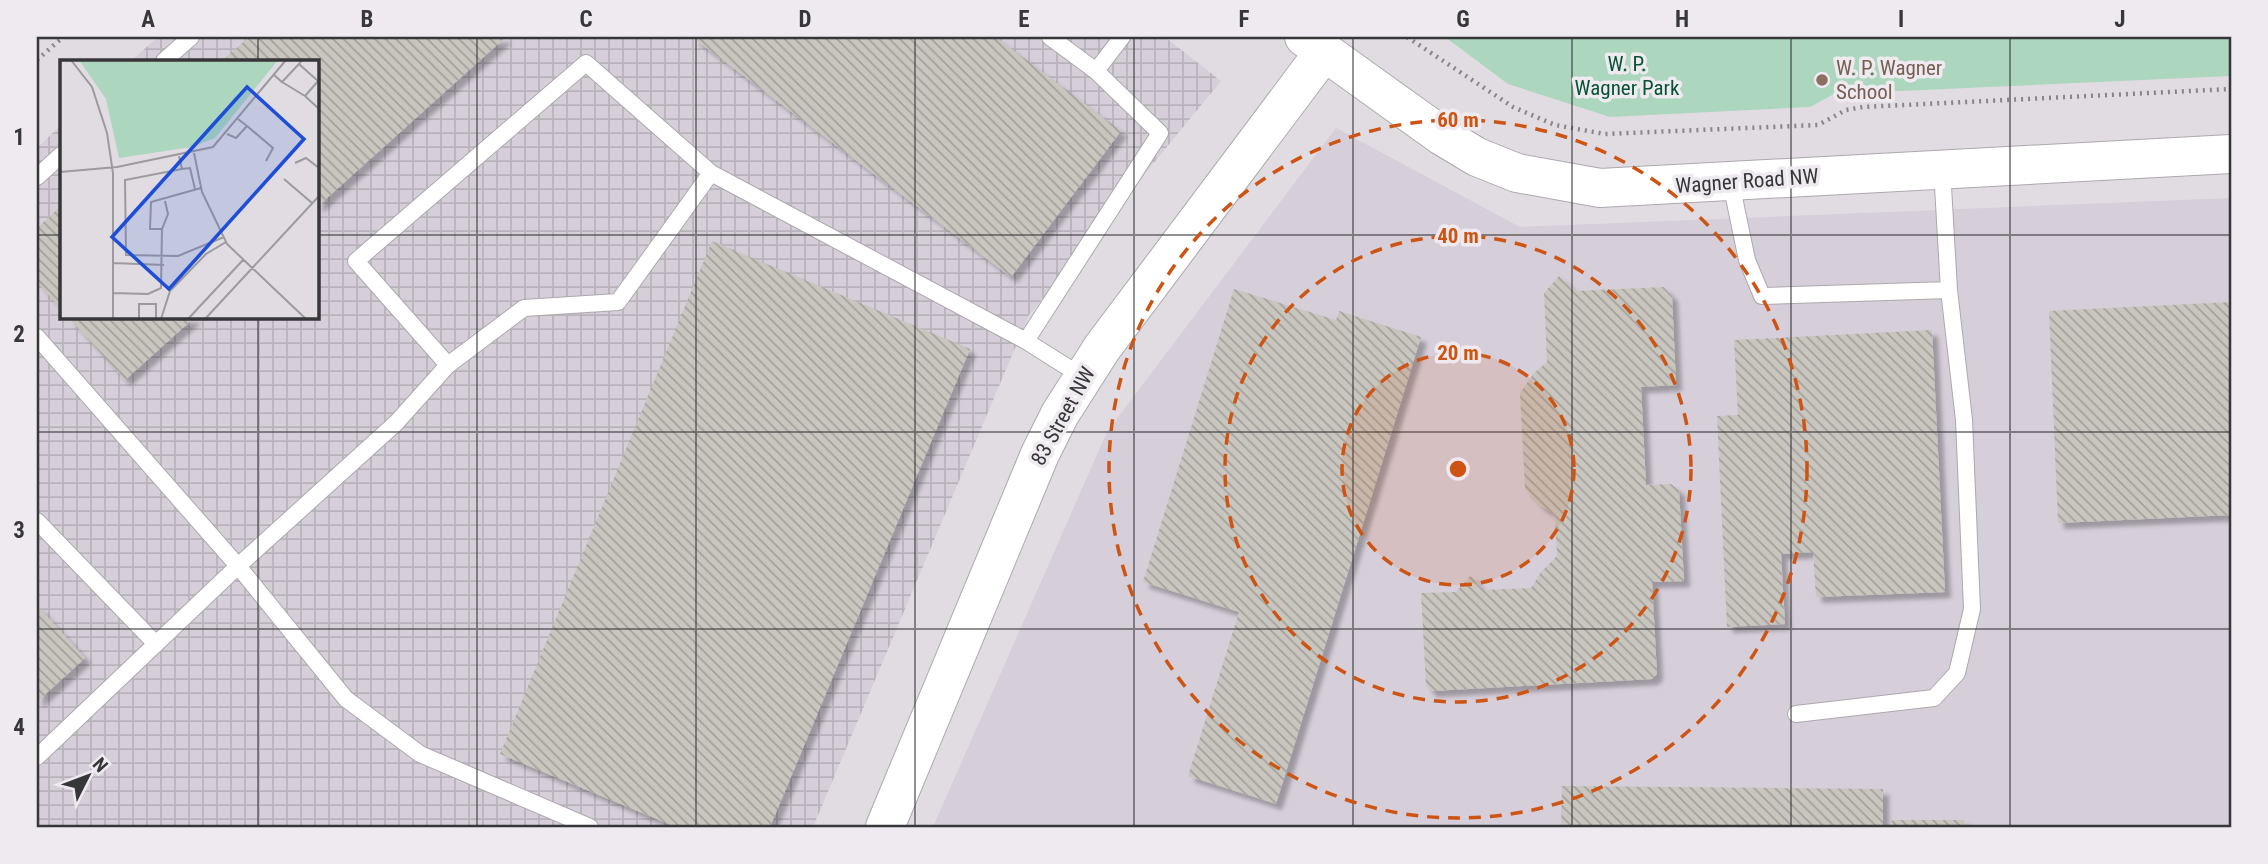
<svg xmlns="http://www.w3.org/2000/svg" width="2268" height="864" font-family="'Roboto Condensed',sans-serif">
  <defs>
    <pattern id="industrial-grid" width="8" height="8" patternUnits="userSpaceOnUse" patternTransform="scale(1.75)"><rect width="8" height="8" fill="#d6ced9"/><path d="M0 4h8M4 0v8" fill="none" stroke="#b8b2bb"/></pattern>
    <pattern id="building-back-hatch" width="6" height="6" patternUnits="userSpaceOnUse" patternTransform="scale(1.75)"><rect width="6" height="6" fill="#c9c5bf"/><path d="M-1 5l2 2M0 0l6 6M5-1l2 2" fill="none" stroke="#a4a19c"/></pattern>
    <filter id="shadow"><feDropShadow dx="6" dy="6" stdDeviation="2" flood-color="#0004"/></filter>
  </defs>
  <rect width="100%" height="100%" fill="#e1dce2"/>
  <path fill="#d6ced9" d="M1336 128 1520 227 2231 198V827H933L1107 432Z"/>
  <path fill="url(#industrial-grid)" d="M158 37H1165L1221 81 1029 315 813 827H37V148L61 125V317H317V61H131Z"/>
  <path fill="#acd6be" d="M1445 37H2231V76L1834 94 1810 107 1610 117 1508 84Z"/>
  <path fill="url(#building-back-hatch)" filter="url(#shadow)" d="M249 37H506L317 207V61H222Z
    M692 37H996L1121 131 1011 277Z
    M61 206V309L37 282V228Z
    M712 241 970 349 770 827H676L500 754Z
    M1559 276 1575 291 1664 287 1672 296 1676 385 1641 387 1646 485 1671 484 1679 490 1684 581 1652 582 1657 674 1652 679 1431 691 1426 685 1421 593 1456 592 1471 575 1483 590 1531 588 1541 572 1557 556 1555 514 1541 506 1525 488 1520 393 1534 373 1547 362 1544 293Z
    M1234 289 1336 320 1339 311 1421 337 1276 804 1188 776 1239 612 1143 582Z
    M2231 302V515L2058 523 2049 311Z
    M68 317H195L125 380Z
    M1932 330 1945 592 1816 597 1813 552 1781 554 1785 624 1727 627 1717 416 1738 415 1734 340Z
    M37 605 85 658 37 702Z
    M1562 786 1883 789V827H1561Z
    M1892 820H1964V827H1892Z"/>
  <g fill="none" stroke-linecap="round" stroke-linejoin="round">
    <defs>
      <path id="service" d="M1050 37 1096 71 1122 37
        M164 61 191 37
        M711 173 618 302 524 308 448 365 356 261 586 63 711 173 1026 341 1083 377
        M37 177 61 155
        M1731 183 1747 260 1762 296 1949 290 1942 169
        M37 337 238 566 346 699 420 754 590 827
        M1026 341 1160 133 1096 71
        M37 521 156 644
        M1796 714 1934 698 1957 673 1972 609 1964 420 1949 290
        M37 757 238 566 396 423 448 365"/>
      <path id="tertiary" d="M1304 37 1442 136 1477 157 1517 173 1600 188 2231 154
        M885 827 1040 454 1060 414 1102 348 1324 52"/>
    </defs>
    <use href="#service" stroke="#ada8ae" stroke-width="18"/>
    <use href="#tertiary" stroke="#ada8ae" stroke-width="40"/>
    <path stroke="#888589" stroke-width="4.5" stroke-dasharray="2 5" stroke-linecap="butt" d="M1407 37 1513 107 1555 125 1605 134 1818 125 1846 110 1863 107 2231 89
      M37 60 63 37"/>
    <use href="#service" stroke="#fff" stroke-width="16"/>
    <use href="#tertiary" stroke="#fff" stroke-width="38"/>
  </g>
  <path fill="none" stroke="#373638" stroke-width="2" stroke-opacity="0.55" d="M258 37V61M477 37V827M696 37V827M915 37V827M1134 37V827M1353 37V827M1572 37V827M1791 37V827M2010 37V827M37 235H61M317 235H2231M258 317V827M37 432H2231M37 629H2231"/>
  <circle cx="1458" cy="469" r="116" fill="#cd5413" fill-opacity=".12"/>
  <g fill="none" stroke="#cd5413" stroke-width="3.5" stroke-dasharray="12 9">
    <circle cx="1458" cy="469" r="116"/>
    <circle cx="1458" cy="469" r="233"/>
    <circle cx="1458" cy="469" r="349"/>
  </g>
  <circle fill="#8d6e63" stroke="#eeeaef" stroke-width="2.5" cx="1822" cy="80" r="7"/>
  <g text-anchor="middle" stroke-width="7" stroke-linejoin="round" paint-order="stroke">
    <g font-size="21" fill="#065335" stroke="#eeeaef">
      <text x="1627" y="71">W. P.<tspan x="1627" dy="24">Wagner Park</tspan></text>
    </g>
    <g font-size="21" fill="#785e54" stroke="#eeeaef" text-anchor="start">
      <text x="1836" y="75">W. P. Wagner<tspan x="1836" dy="24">School</tspan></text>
    </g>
    <g font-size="21" fill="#373638" stroke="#eeeaef">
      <text transform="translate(1747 181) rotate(-4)" y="7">Wagner Road NW</text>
      <text transform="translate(1063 416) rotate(-61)" y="7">83 Street NW</text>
    </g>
  </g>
  <g transform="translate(60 60)">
    <rect width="259" height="259" fill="#e1dce2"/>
    <path d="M19 0H218L155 78 132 87 59 98 46 39Z" fill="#acd6be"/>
    <path fill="none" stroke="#9d9a9e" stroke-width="2" d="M11 0 32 27 47 73 53 113V259M242 0 239 4 258 21M214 15 222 22 239 4M259 20 245 36 259 49M222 22 245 36M187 66 213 88 206 101M167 74 176 78 187 66 178 59M134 93 142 132 167 184 246 259M119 96 122 109 65 120 66 195 118 196 164 177M235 103 246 98 259 108M122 109 130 108 135 129M0 112 57 107 153 87 226 0M224 119 252 143M105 141 108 154 102 169H90L91 142 141 128M53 203 104 205M53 233 88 234 101 228 102 169M79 259V244H96V259M101 259 110 231 146 194 166 182M128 259 183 200M145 259 259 136"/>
    <path fill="#1d4ed8" fill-opacity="0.15" stroke="#1d4ed8" stroke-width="3.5" d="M187 27 244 79 109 229 52 177Z"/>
    <rect width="259" height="259" fill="none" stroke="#373638" stroke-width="3.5"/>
  </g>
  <circle cx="1458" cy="469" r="10" fill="#cd5413" stroke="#eeeaef" stroke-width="3.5"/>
  <g font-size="21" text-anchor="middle" font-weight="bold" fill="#cd5413" stroke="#eeeaef" stroke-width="7" stroke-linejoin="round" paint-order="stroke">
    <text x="1458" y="127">60 m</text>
    <text x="1458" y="243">40 m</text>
    <text x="1458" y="360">20 m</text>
  </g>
  <rect width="2268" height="864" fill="none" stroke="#eeeaef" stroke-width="77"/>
  <g transform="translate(88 776) rotate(48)" stroke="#eeeaef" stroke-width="5" paint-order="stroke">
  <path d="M0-5L12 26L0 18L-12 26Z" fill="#373638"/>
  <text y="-10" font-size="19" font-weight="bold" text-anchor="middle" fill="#373638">N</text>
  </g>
  <rect x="38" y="38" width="2192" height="788" fill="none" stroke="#373638" stroke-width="2.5"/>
  <g font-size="23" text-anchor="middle" font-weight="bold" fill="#373638">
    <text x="148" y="27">A</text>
    <text x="367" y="27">B</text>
    <text x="586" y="27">C</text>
    <text x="805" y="27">D</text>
    <text x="1024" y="27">E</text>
    <text x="1244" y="27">F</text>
    <text x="1463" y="27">G</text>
    <text x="1682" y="27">H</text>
    <text x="1901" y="27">I</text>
    <text x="2120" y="27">J</text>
    <text x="19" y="145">1</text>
    <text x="19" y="342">2</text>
    <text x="19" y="538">3</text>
    <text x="19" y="735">4</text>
  </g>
</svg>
